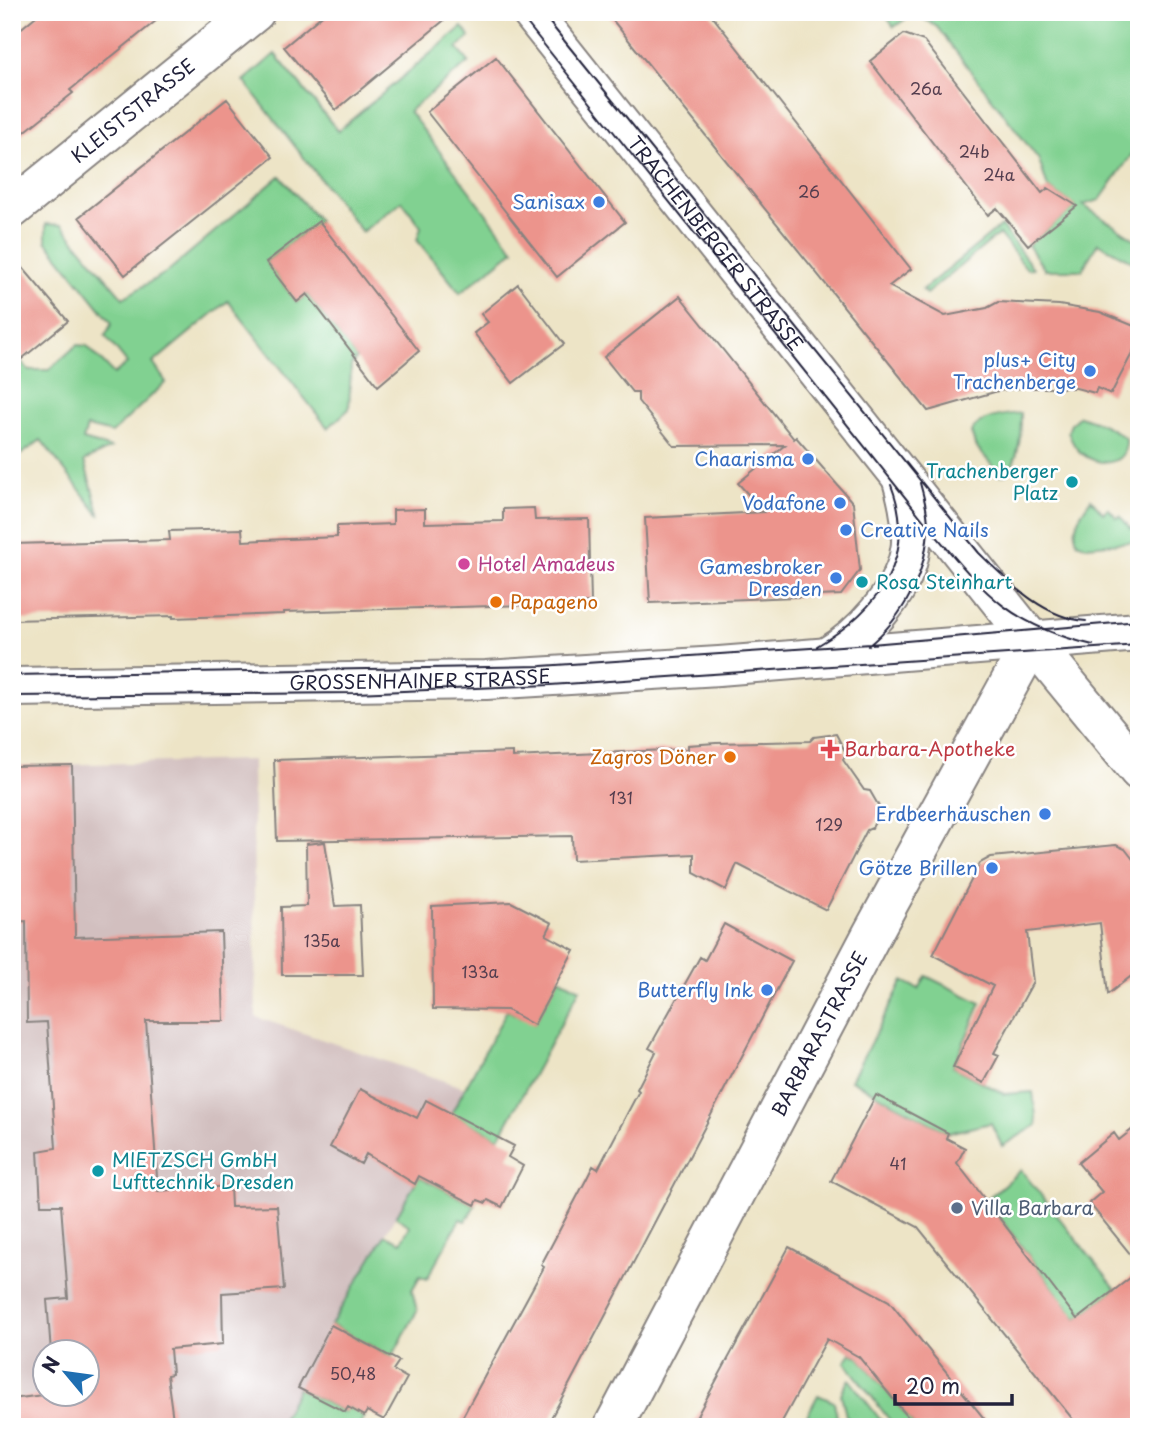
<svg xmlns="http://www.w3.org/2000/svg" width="1151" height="1439" font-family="'Playpen Sans',sans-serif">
  <rect width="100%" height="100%" fill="#fff"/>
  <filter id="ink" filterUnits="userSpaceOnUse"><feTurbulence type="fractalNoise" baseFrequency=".0143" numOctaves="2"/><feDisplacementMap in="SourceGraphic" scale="14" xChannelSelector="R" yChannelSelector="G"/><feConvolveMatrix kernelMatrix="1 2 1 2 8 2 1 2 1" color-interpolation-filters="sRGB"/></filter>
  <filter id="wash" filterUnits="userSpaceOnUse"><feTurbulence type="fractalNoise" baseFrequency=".00686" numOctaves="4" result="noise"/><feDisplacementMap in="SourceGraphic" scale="28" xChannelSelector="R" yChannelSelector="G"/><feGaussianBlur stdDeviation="1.57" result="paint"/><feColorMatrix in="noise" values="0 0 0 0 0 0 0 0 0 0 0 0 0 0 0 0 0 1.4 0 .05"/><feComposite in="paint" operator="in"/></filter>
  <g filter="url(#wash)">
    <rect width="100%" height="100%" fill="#ede4c6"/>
    <path fill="#d2bfbf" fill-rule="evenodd" d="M252 760 256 1017 465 1088 415 1184 331 1325 278 1427H12V1399L19 1397 12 1319V766ZM46 1352H88V1394H46Z"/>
    <path fill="#81d191" stroke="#527a66" stroke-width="2" d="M883 12H1139V144L1100 200 1083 205 1139 242V265L1098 243 1082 270H1045L1028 245 1076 206 1048 188 1039 160 937 27 914 13 894 27Z
      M462 27 470 37 457 48 469 62 409 111 514 250 460 293 417 240 421 227 402 201 362 232 244 81 275 54 338 131Z
      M280 176 319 221 266 262 297 302 307 294 357 358 351 365 349 409 328 428 228 301 153 363 166 382 112 433 87 427 83 440 111 448 84 461 100 516 41 440 12 461V366L20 360 28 370H49L77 345 87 346 114 374 127 363 105 336 112 323 46 241V224L62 225 123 298 167 272Z
      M1001 226 1033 268 1027 269 999 234 926 294 922 290Z
      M1021 413C1021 433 1020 461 1005 475H1000L975 445 971 432C980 416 1005 415 1021 413Z
      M1079 416C1097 421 1112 427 1126 439 1127 468 1097 467 1080 452 1074 447 1071 440 1068 432L1071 424Z
      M1091 499 1103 513 1108 508 1117 518 1120 516 1131 529 1136 525 1139 528V541L1087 546 1077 542C1071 525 1082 512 1091 499Z
      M926 976 981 1003 953 1067 1004 1094 1033 1092 1037 1125 1002 1146 991 1123 948 1133 851 1080 903 981 919 989Z
      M559 978 580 989 499 1138 451 1114 507 1010 534 1024Z
      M1021 1170 1116 1289 1077 1319 986 1200Z
      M419 1176 475 1205 466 1221 460 1219 427 1279 420 1276 412 1290 417 1311 392 1357 331 1325 385 1235 401 1242 410 1226 396 1217Z
      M851 1353 859 1357 916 1427H895L845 1362Z
      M849 1379 886 1427H856L846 1416 841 1394Z
      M298 1388 344 1412 348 1407 364 1416 359 1427H278Z
      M818 1395 834 1402 839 1427H801Z"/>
    <g id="blocks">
      <path fill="#ec948c" d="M41 12H167L70 90 73 93 12 142V36Z
        M326 12H454L336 110 284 47Z
        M606 12H709L911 269 889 286 945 316 987 308 998 302 1059 305 1100 312 1139 328V340L1111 394 1097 388 1095 393 1076 388H1022L998 391 928 411Z
        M904 34 924 41 1042 193 1048 188 1077 206 1028 245 997 208 988 215 870 61Z
        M496 57 625 222 557 277 427 112Z
        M227 99 273 157 125 275 79 217Z
        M319 221 419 351 378 386 307 294 297 302 266 262Z
        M12 255 68 321 12 367Z
        M518 284 564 344 513 383 474 333 488 322 481 314Z
        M680 296 794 439 796 437 853 503 860 570 841 595 650 603 645 518 764 512 738 483 785 445 674 446 638 401V392H632L604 357Z
        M534 508 535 520 589 519 591 603 284 612V614L173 618V616L12 620V544L170 540 169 531 242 529 243 541 337 537V526L393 524V510L425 509V523L503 521V509Z
        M836 734 846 753 843 760 864 790 870 791 881 810 872 828 867 830 826 910 737 864 726 890 694 873V854L573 860 572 836 277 841 274 760 513 752V757L688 749V745L716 743 810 741 814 737Z
        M72 765 75 937 221 932 224 1021H146L158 1191 230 1186 231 1207 277 1206 284 1289 222 1293 223 1344 170 1349 172 1374 167 1375 174 1427H12V1399L51 1394H88V1352H51L47 1300 68 1298 61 1205H41L38 1151 56 1148 47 1022 27 1023 26 921 12 922V766Z
        M325 842 335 906 360 905 363 975H282L281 907 307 906 306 844Z
        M1116 845 1125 849 1139 867V970L1108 994 1100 923 1027 932 1033 982 994 1053 999 1055 984 1083 953 1067 993 986 933 955 980 863 991 857Z
        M511 902 552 923 546 935 574 950 534 1025 507 1010 433 1009 432 906Z
        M724 924 792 961 570 1383 546 1427H457L544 1267 541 1265 586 1180 593 1166 598 1169 639 1091 637 1089 656 1052 649 1048 700 957 705 960Z
        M360 1089 417 1118 426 1100 514 1146 508 1157 523 1166 502 1207 488 1200 486 1203 478 1200 475 1205 419 1176 415 1184 366 1154 361 1164 330 1147Z
        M876 1095 948 1133 946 1138 965 1148 957 1163 1077 1319 1139 1271V1427H1079L918 1227 831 1181Z
        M1139 1124V1265L1089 1203 1102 1192 1078 1163 1114 1133 1119 1140Z
        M789 1247 889 1301 991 1427H916L859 1357 827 1339 779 1427H691Z
        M331 1325 399 1361 393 1370 407 1378 384 1420 367 1411 364 1416 348 1407 345 1412 298 1388Z"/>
    </g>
  </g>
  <g filter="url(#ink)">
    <use href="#blocks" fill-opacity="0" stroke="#888380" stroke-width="2"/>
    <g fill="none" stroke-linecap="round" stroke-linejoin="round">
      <defs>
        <g id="minor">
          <path id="s1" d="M12 209 255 12"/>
          <path id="s2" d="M613 1427 872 934 1032 642"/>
        </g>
        <g id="tertiary">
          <path id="s3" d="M531 12 1024 631 1139 771"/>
          <path d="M827 657C860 638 901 594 909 556 915 531 909 504 902 480"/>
        </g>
        <g id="secondary">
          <path id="s4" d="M12 687 486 680 719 666 1139 632"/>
        </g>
      </defs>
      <use href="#minor" stroke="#888380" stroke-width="42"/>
      <use href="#tertiary" stroke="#888380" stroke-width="42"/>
      <use href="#secondary" stroke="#888380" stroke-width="42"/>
      <use href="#minor" stroke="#fff" stroke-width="38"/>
      <use href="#tertiary" stroke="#fff" stroke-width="38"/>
      <use href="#secondary" stroke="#fff" stroke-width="38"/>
      <path stroke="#22223b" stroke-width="2" d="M518 12 928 526C983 591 1006 624 1093 645
        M541 12 979 553C1009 582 1043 618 1086 621
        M817 646C877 611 919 557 891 485
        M868 646C904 617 927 572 928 526 928 511 924 497 920 483
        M12 675 541 666 871 644 1139 621
        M12 696 355 693 550 685 1139 645"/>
    </g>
  </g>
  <g fill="#3f7fe0" stroke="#fff" stroke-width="2.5">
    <circle cx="599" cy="202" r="7"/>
    <circle cx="1090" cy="371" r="7"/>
    <circle cx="808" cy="459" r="7"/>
    <circle cx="840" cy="503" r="7"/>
    <circle cx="846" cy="530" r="7"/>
    <circle cx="836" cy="578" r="7"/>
    <circle cx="1045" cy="814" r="7"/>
    <circle cx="992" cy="868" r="7"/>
    <circle cx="767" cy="990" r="7"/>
  </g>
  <g fill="#0f9aa8" stroke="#fff" stroke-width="2.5">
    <circle cx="1072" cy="482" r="7"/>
    <circle cx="862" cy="582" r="7"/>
    <circle cx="98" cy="1171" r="7"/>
  </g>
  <circle fill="#d1479c" stroke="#fff" stroke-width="2.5" cx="464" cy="564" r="7"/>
  <g fill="#e8710a" stroke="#fff" stroke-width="2.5">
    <circle cx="496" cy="602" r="7"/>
    <circle cx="730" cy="757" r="7"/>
  </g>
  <path fill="#e0444e" stroke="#fff" stroke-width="2.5" d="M826.5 738.5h7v7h7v7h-7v7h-7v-7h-7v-7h7z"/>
  <circle fill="#5c6f8a" stroke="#fff" stroke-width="2.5" cx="957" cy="1208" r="7"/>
  <g text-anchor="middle" stroke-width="5" stroke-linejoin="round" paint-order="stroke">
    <g font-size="16" fill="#543e4f">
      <text x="926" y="95">26a</text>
      <text x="974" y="158">24b</text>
      <text x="999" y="181">24a</text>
      <text x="809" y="198">26</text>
      <text x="621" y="804">131</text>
      <text x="829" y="831">129</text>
      <text x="322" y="947">135a</text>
      <text x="480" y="978">133a</text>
      <text x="898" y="1170">41</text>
      <text x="353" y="1380">50,48</text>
    </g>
    <g font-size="19" fill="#22223b" stroke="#fff">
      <text dy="7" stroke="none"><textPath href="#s1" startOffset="156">KLEISTSTRASSE</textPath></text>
      <text dy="7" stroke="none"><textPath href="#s3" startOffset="296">TRACHENBERGER STRASSE</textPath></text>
      <text dy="7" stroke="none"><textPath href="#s4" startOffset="408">GROSSENHAINER STRASSE</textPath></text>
      <text dy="7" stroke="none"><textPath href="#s2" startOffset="444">BARBARASTRASSE</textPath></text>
    </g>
    <g font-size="19" fill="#366cbe" stroke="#fff" text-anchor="end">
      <text x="585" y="209">Sanisax</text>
      <text x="1076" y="367">plus+ City<tspan x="1076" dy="22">Trachenberge</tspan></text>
      <text x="794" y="466">Chaarisma</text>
      <text x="826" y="510">Vodafone</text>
      <text x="860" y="537" text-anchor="start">Creative Nails</text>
      <text x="822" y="574">Gamesbroker<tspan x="822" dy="22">Dresden</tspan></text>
      <text x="1031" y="821">Erdbeerhäuschen</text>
      <text x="978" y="875">Götze Brillen</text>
      <text x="753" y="997">Butterfly Ink</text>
    </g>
    <g font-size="19" fill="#0d838f" stroke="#fff" text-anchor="start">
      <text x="1058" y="478" text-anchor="end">Trachenberger<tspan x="1058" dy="22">Platz</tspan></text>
      <text x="876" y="589">Rosa Steinhart</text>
      <text x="112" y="1167">MIETZSCH GmbH<tspan x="112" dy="22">Lufttechnik Dresden</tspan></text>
    </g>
    <g font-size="19" fill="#b23c85" stroke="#fff" text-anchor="start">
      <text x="478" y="571">Hotel Amadeus</text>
    </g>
    <g font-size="19" fill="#c56008" stroke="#fff" text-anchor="start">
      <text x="510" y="609">Papageno</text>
      <text x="716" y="764" text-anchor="end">Zagros Döner</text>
    </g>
    <g font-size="19" fill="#be3a42" stroke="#fff" text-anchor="start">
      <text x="844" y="756">Barbara-Apotheke</text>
    </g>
    <g font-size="19" fill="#4e5e75" stroke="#fff" text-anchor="start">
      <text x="971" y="1215">Villa Barbara</text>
    </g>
  </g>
  <rect width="1151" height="1439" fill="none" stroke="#fff" stroke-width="42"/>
  <g transform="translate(66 1373) rotate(299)"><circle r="33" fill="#ffffff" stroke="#a7a7b1" stroke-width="2"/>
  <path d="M0-5L12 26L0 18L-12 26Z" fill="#1f6fb2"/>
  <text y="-10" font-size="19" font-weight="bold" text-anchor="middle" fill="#22223b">N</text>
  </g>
  <path d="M895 1394v10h117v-10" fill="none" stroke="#22223b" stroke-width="3.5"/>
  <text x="906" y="1394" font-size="21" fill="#22223b" stroke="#ffffff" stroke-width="5" paint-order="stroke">20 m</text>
</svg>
